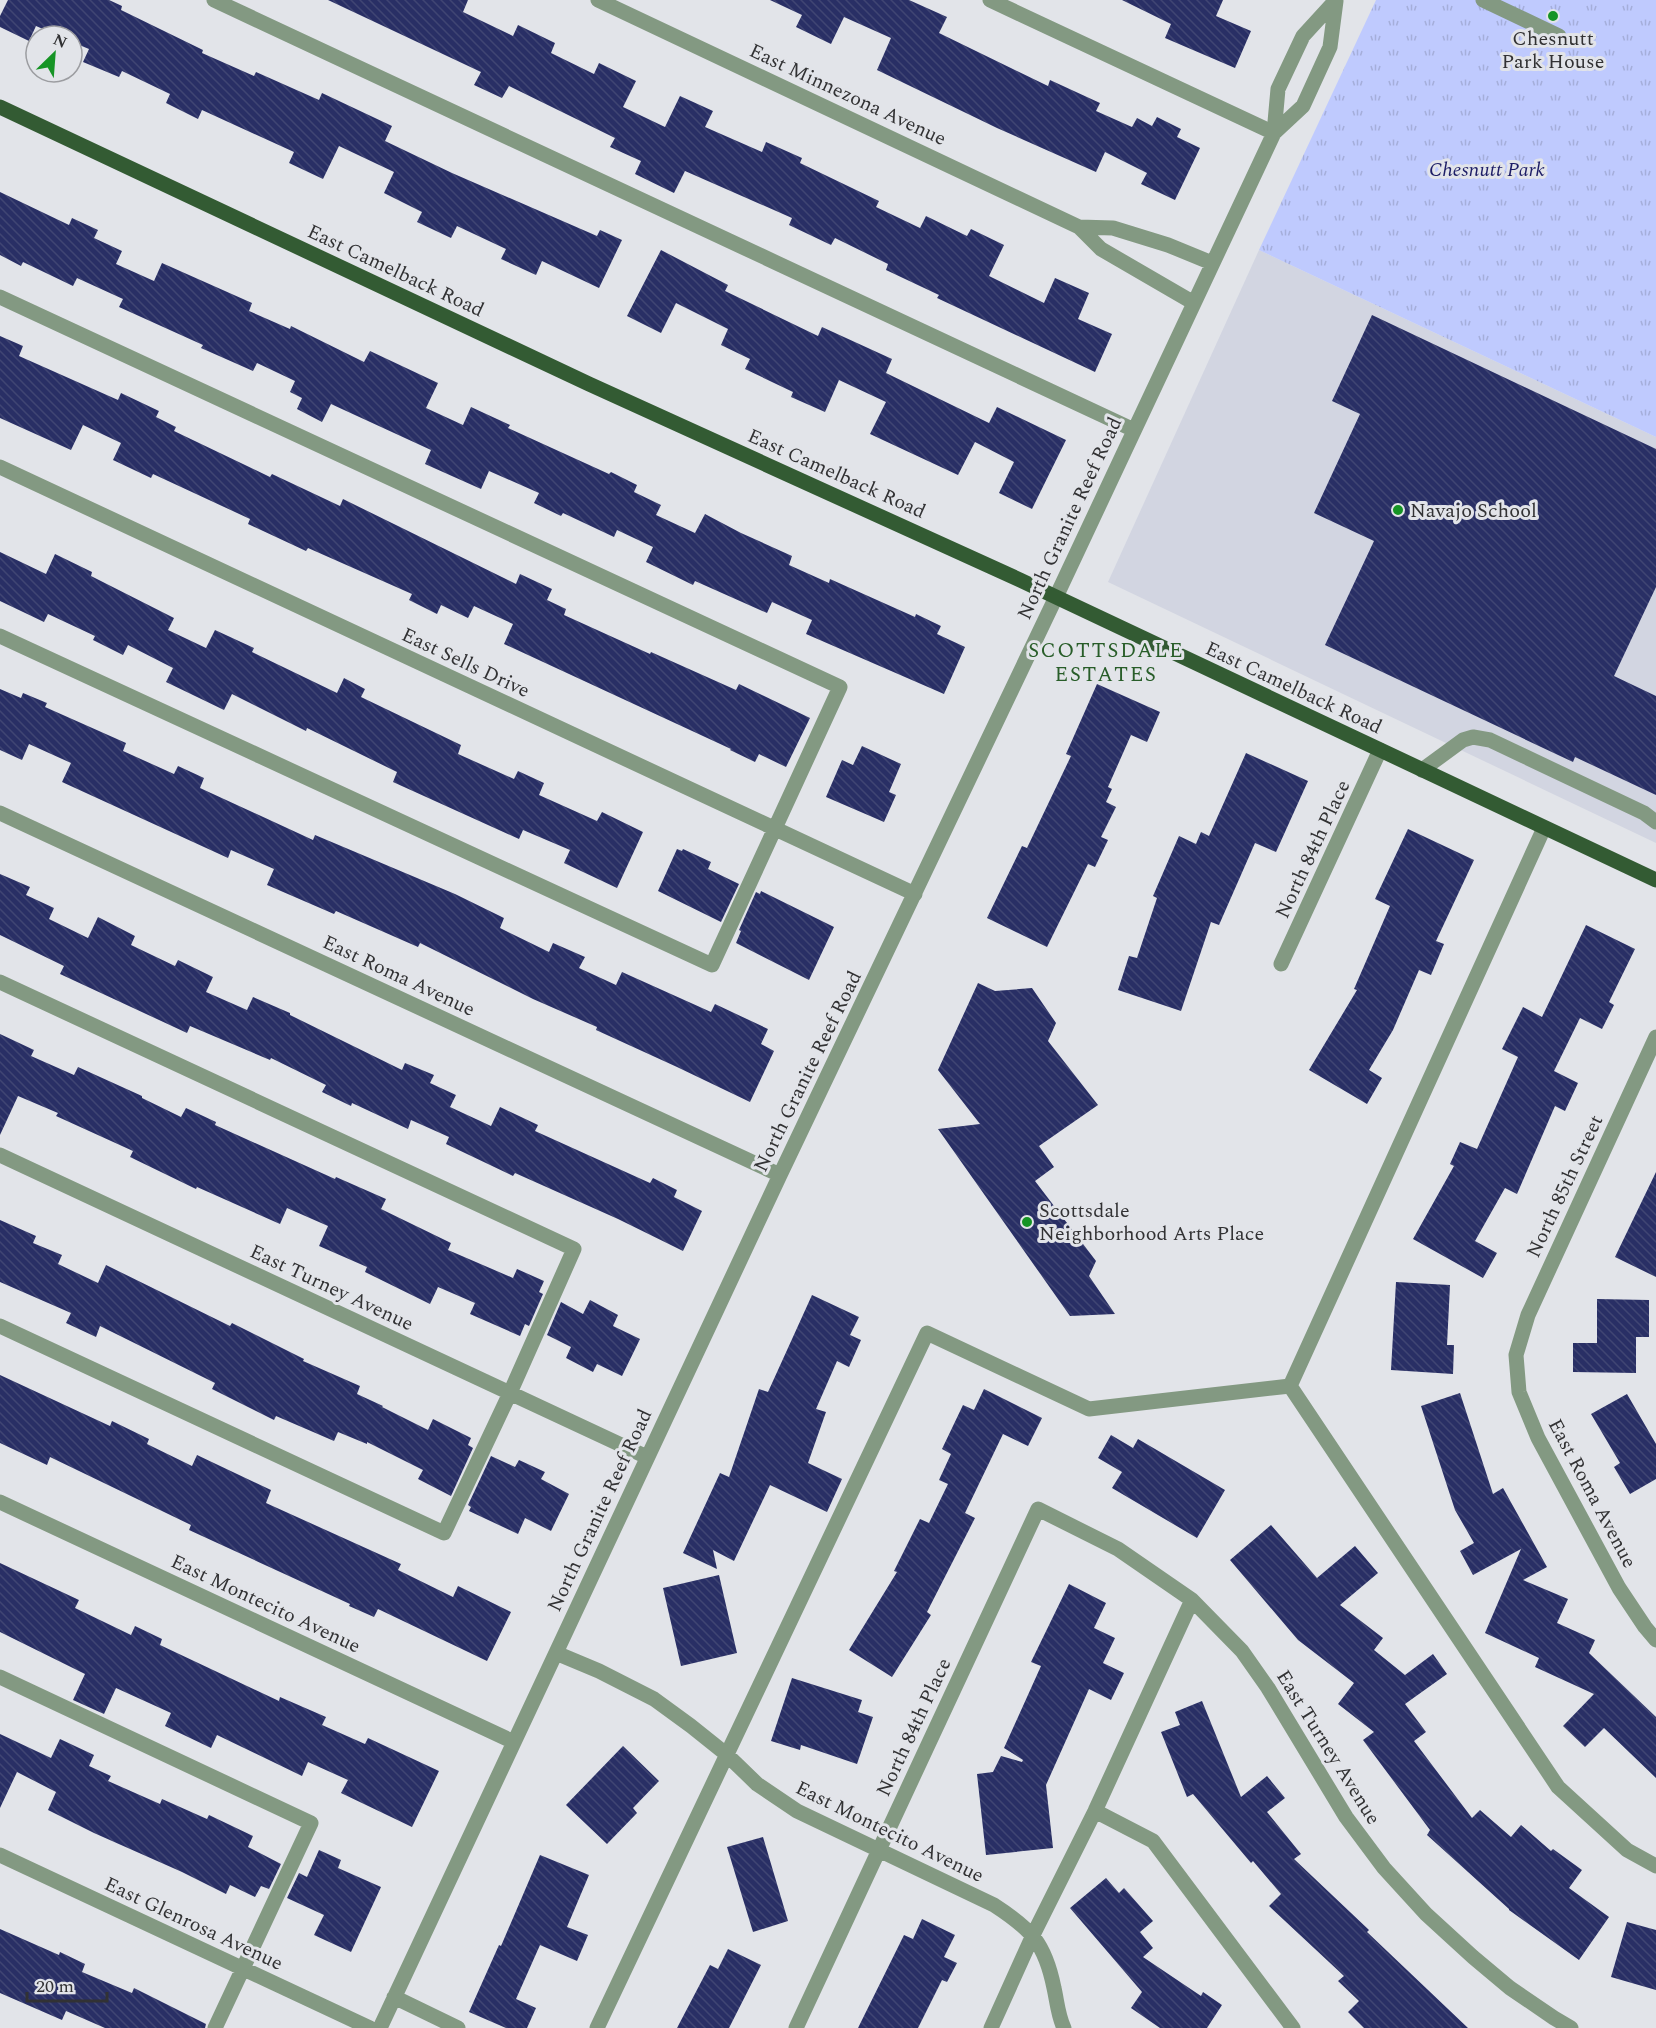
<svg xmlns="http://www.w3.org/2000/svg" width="1656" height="2028" font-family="Spectral,serif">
  <defs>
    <pattern id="park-tufts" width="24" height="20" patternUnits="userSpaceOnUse" patternTransform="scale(1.5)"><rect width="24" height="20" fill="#bfcafe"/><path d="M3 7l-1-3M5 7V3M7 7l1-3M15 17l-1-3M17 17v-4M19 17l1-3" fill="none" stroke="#a5aeda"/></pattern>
    <pattern id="building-back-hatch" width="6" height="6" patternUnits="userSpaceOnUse" patternTransform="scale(1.5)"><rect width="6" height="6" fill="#292f65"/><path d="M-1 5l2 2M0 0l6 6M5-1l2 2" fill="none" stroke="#404573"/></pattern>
  </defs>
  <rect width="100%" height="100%" fill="#e2e4e9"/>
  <path fill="#d2d5e1" d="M1259 250 1656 437V843L1108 582Z"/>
  <path fill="url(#park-tufts)" d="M1376 0H1656V437L1259 250Z"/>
  <path fill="url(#building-back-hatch)" d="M8 0H109L122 6 121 10 203 50 202 53 254 76 256 72 319 100 322 93 392 126 385 141 452 173 597 236 600 230 622 240 599 288 542 261 536 275 501 259 506 249 457 226 451 238 417 222 422 212 384 193 394 172 339 146 323 179 289 163 294 152 202 110 198 119 166 103 170 94 122 71 119 77 83 62 89 49 72 42V36H59L36 26 29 41 0 27V16Z
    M328 0H468L463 12 513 36 518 25 555 43 551 53 594 74 599 63 636 81 623 107 665 127 680 96 713 111 705 127 762 152 766 142 802 158 800 163 879 201 876 207 920 228 926 216 967 236 971 229 1004 245 989 276 1044 303 1055 278 1089 293 1078 319 1112 334 1095 372 937 298 939 295 886 270 888 264 835 238 831 245 789 225 792 218 685 171 674 193 635 174 641 161 610 147 615 138 509 86 502 98 474 85 481 72Z
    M770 0H909L947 17 939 33 1048 86 1050 80 1100 103 1096 111 1132 127 1137 118 1152 126 1157 117 1181 129 1177 137 1200 148 1175 200 1141 184 1147 173 1105 152 1096 172 997 128 877 70 891 38 844 17 831 44 796 27 802 15Z
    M1122 0H1223L1216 16 1251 31 1235 68 1165 38 1171 24Z
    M0 192 69 225 72 218 98 230 94 238 122 251 116 264 154 281 162 263 252 303 249 311 290 329 291 326 364 362 370 351 438 383 426 408 463 425 471 407 510 425 508 428 609 474 611 472 637 485 634 492 661 505 656 515 695 533 705 514 741 533 792 556 789 565 829 583 830 579 915 617 916 614 941 626 937 634 965 647 944 694 806 634 812 620 772 602 767 613 695 581 693 585 646 562 653 547 617 530 614 537 563 513 561 516 534 503 539 493 489 471 481 489 425 464 431 450 331 404 322 422 297 409 302 398 290 392 295 381 257 363 253 371 201 348 203 345 119 307 123 299 77 278 73 286 23 262 21 266 0 255Z
    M661 250 728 285 725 291 818 336 822 327 892 359 886 373 989 423 997 407 1066 440 1032 509 999 493 1014 462 975 442 958 475 870 434 886 402 839 380 825 412 791 397 793 392 745 369 750 359 721 345 728 329 676 303 661 333 627 316Z
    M1372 315 1656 449V587L1614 676 1656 696V795L1575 757 1573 762 1325 645 1374 541 1314 513 1360 414 1332 401Z
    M0 336 23 346 19 356 118 400 121 393 159 411 156 417 176 427 174 431 270 477 272 474 340 506 343 499 516 584 520 574 552 589 547 600 566 609 564 615 650 654 651 652 736 690 739 684 810 718 786 767 759 754 755 762 730 750 731 749 504 644 513 624 474 606 468 618 441 605 437 614 409 600 412 594 308 548 306 551 248 524 250 519 153 474 151 478 113 460 121 443 83 425 71 450 0 418Z
    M0 552 46 574 55 554 92 572 91 576 174 618 168 630 206 648 215 630 254 648 252 652 337 693 344 678 365 689 361 697 461 745 458 754 514 779 518 771 544 783 539 795 597 821 602 812 643 832 617 888 564 863 570 850 523 830 519 839 393 782 397 772 307 728 306 731 232 694 224 710 166 682 173 668 128 645 123 655 93 640 95 636 48 614 44 622 0 601Z
    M1097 684 1160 712 1147 742 1131 735 1108 787 1112 789 1106 802 1116 807 1101 837 1108 840 1095 867 1088 864 1047 947 987 918 1022 846 1027 848 1071 756 1066 754Z
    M0 689 21 698 23 693 47 703 45 707 126 743 123 751 174 774 178 766 204 778 200 788 313 840 315 835 455 894 504 918 500 928 549 952 553 943 585 957 579 968 616 985 622 972 711 1012 715 1004 768 1029 761 1044 774 1051 750 1102 677 1067 596 1030 597 1027 533 999 420 943 418 947 336 911 334 914 267 885 274 869 231 850 228 858 62 782 71 763 29 744 22 760 0 750Z
    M862 746 901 764 889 792 896 795 884 822 826 797 842 760 853 765Z
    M1246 753 1308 781 1276 852 1255 843 1219 925 1211 922 1181 1011 1118 990 1129 956 1137 958 1157 898 1153 896 1179 836 1196 844 1201 832 1209 836Z
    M1408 829 1474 860 1436 941 1444 944 1431 975 1419 970 1393 1030 1369 1070 1382 1078 1367 1104 1309 1070 1357 990 1354 989 1390 906 1375 899Z
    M677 849 682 851 683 849 711 862 708 869 739 884 721 922 658 891Z
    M0 874 30 887 26 895 54 908 49 919 88 938 98 917 135 936 131 945 175 966 178 960 213 977 206 992 247 1010 253 997 290 1013V1015L402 1070 405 1063 434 1075 430 1083 456 1095 450 1107 491 1126 500 1107 538 1125 535 1131 650 1183 653 1178 677 1190 674 1197 702 1211 683 1251 618 1219 515 1173 513 1176 446 1144 449 1137 411 1120 408 1129 352 1103 351 1106 322 1092 326 1085 271 1058 270 1060 190 1026 187 1033 60 974 64 966 0 935Z
    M761 891 834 927 809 980 736 943 741 931 739 930 756 892 760 894Z
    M1586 925 1635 949 1609 1002 1614 1005 1602 1029 1580 1018 1554 1071 1578 1083 1565 1111 1555 1106 1517 1194 1505 1188 1475 1241 1497 1253 1483 1278 1413 1239 1454 1166 1450 1164 1460 1142 1477 1149 1518 1057 1502 1049 1523 1007 1542 1017Z
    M978 983 995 991 1032 988 1056 1023 1048 1041 1098 1105 1039 1146 1054 1167 1035 1181 1096 1261 1089 1276 1115 1314 1070 1316 938 1129 980 1124 938 1070Z
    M0 1034 34 1050 31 1056 74 1075 78 1067 142 1096V1098L181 1117 186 1108 216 1122 215 1125 335 1179 336 1177 386 1199 381 1209 451 1243 448 1250 513 1278 517 1269 544 1281 539 1292 543 1294 529 1326 525 1324 520 1336 470 1314 475 1303 438 1287 430 1304 365 1272 367 1267 319 1246 328 1226 287 1208 280 1224 197 1187 196 1189 130 1157 133 1151 56 1116 58 1113 18 1096 0 1135Z
    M1656 1172V1277L1615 1257Z
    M0 1220 36 1236 33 1243 62 1255 58 1264 98 1283 106 1265 230 1326 232 1323 304 1359 303 1361 360 1386 357 1394 383 1406 382 1407 428 1430 433 1419 471 1438 468 1445 473 1448 451 1496 418 1479 423 1470 367 1442V1444L338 1432 334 1441 276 1416 274 1420 212 1389 215 1383 100 1326 96 1337 66 1323 71 1313 0 1282Z
    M1396 1282 1450 1285 1447 1345H1454L1453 1374 1391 1370Z
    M812 1295 859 1317 850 1335 861 1340 849 1367 837 1361 816 1409 826 1412 808 1463 842 1479 827 1512 770 1485 734 1561 713 1550 717 1569 683 1553 720 1473 729 1477 759 1389 768 1392Z
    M1597 1299 1649 1300V1337H1636V1373L1573 1372V1343H1597Z
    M590 1300 618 1315 613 1326 640 1339 622 1376 597 1364 593 1372 566 1358 571 1347 547 1335 561 1302 583 1314Z
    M0 1375 110 1426 112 1421 149 1439 147 1444 192 1466 197 1455 271 1490 266 1503 401 1564 398 1570 453 1597 458 1586 511 1612 487 1661 378 1609 374 1617 349 1606 350 1604 189 1530 191 1525 50 1457 47 1465 0 1443Z
    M984 1389 1042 1418 1028 1446 1003 1434 965 1513 975 1518 927 1612 931 1615 892 1677 849 1650 897 1572 894 1571 920 1519 929 1523 948 1484 939 1480 951 1454 942 1449 963 1405 974 1410Z
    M1460 1393 1493 1494 1503 1488 1547 1567 1523 1580 1568 1599 1557 1623 1595 1640 1589 1653 1656 1717V1778L1604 1728 1585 1747 1563 1726 1594 1694 1535 1667 1539 1658 1485 1633 1521 1549 1473 1575 1460 1551 1474 1543 1455 1510 1421 1406Z
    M1627 1394 1656 1444V1479L1630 1494 1614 1467 1620 1463 1591 1414Z
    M1111 1435 1133 1448 1138 1439 1225 1490 1197 1538 1112 1488 1122 1472 1098 1458Z
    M491 1456 515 1467 519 1460 545 1472 541 1479 569 1494 551 1531 525 1518 518 1534 469 1511 471 1507 468 1505Z
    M1271 1525 1317 1578 1355 1546 1378 1573 1340 1605 1383 1638 1374 1650 1405 1675 1433 1654 1447 1674 1405 1704 1426 1732 1414 1741 1472 1818 1480 1810 1511 1837 1521 1825 1551 1851 1553 1849 1582 1870 1569 1888 1609 1917 1579 1960 1509 1910V1909L1427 1835 1430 1830 1363 1740 1374 1732 1338 1704 1354 1683 1298 1640 1230 1560Z
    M0 1563 79 1600 75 1608 131 1635 135 1626 162 1639 160 1645 279 1701 280 1697 326 1717 322 1725 365 1744 368 1738 439 1771 412 1827 341 1793 348 1780 308 1762 302 1776 217 1735 211 1748 165 1726 171 1713 116 1688 104 1714 73 1700 85 1674 0 1632Z
    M719 1575 737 1653 681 1666 663 1588Z
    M1069 1584 1106 1603 1094 1628 1115 1638 1103 1663 1124 1673 1111 1700 1089 1689 1046 1785 1053 1848 986 1855 977 1774 993 1772 1001 1756 1022 1762 1023 1760 1004 1748 1041 1666 1031 1662Z
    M792 1678 862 1700 858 1712 873 1717 857 1764 801 1745 800 1750 771 1741Z
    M1202 1701 1241 1797 1267 1776 1285 1798 1267 1812 1301 1854 1294 1859 1369 1930 1367 1932 1468 2028H1364L1348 2012 1359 2001 1338 1981 1344 1976 1269 1906 1281 1894 1253 1861 1251 1863 1193 1794 1187 1797 1161 1732 1180 1725 1175 1712Z
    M0 1734 51 1758 60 1739 94 1755 89 1766 111 1776 108 1781 160 1804 162 1799 207 1819 209 1815 253 1836 248 1847 281 1864 269 1889 261 1886 255 1897 230 1885 226 1894 182 1872 94 1833 48 1810 56 1792 17 1772 0 1808Z
    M623 1746 659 1781 633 1808 637 1813 607 1844 566 1805Z
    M763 1837 788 1921 753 1932 727 1847Z
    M319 1850 341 1860 338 1868 381 1887 351 1952 314 1935 324 1915 287 1898 299 1873 307 1877Z
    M540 1855 589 1875 567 1927 588 1935 577 1961 540 1945 516 1999 536 2008 527 2028H506L469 2012 499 1945 501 1946Z
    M1106 1878 1119 1893 1124 1888 1153 1921 1140 1932 1153 1948 1143 1957 1201 1996 1203 1992 1222 2005 1207 2028H1160L1131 2008 1142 1992 1070 1908Z
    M922 1919 955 1935 944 1957 957 1963 947 1982 942 1980 918 2028H858L904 1935 913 1939Z
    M1627 1922 1656 1930V1990L1611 1977Z
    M0 1929 59 1955 60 1952 85 1964 82 1972 132 1993 134 1988 206 2024 205 2028H105L66 2011 62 2020 0 1993Z
    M728 1949 761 1965 729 2028H677L710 1965 718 1969Z"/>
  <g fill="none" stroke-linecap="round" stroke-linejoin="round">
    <path stroke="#839982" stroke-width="15" d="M214 0 1134 430
      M598 0 1079 227 1101 249 1194 303
      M990 0 1274 133
      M1483 0 1559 36
      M1274 133 1303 106 1330 47 1336 1
      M1079 227 1113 228 1168 245 1212 263
      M0 297 840 687 712 965 0 636
      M0 467 915 894
      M1422 770 1463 740 1473 737 1490 740 1644 813 1656 822
      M0 813 780 1175
      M1544 828 1290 1386 1558 1787 1627 1850 1656 1866
      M1281 964 1380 750
      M0 982 574 1249 510 1393 444 1533 0 1326
      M1656 1037 1528 1315 1516 1355 1519 1392 1538 1438 1619 1588 1645 1627 1656 1640
      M0 1155 647 1457
      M0 1502 514 1742
      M556 1653 599 1671 654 1699 691 1726 726 1754 757 1784 797 1811 994 1905C1031 1929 1045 1943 1054 1988 1057 2001 1058 2016 1064 2028
      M0 1677 311 1823 215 2028
      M1095 1811 1153 1841 1293 2028
      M0 1855 370 2028
      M394 1997 458 2028
      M380 2028 780 1175 1056 597 1274 133 1278 89 1303 36 1336 0
      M597 2028 927 1333 1089 1409 1290 1386
      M796 2028 1038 1509 1118 1549 1192 1600 1242 1651 1268 1688 1346 1817 1384 1868 1426 1914 1473 1957 1510 1988 1554 2018 1571 2028
      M991 2028 1033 1935 1095 1811 1192 1600"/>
    <path stroke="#335b33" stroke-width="15" d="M0 107 589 384 1020 580 1656 880"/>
  </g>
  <g fill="#169425" stroke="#e2e4e9" stroke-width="2">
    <circle cx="1553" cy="16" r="6"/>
    <circle cx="1398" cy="510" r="6"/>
    <circle cx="1027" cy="1222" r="6"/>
  </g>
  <g text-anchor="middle" stroke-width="6" stroke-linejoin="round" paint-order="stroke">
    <g font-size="20" fill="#323234" stroke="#e2e4e9" text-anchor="start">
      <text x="1553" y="45" text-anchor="middle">Chesnutt<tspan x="1553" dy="23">Park House</tspan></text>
      <text x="1410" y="517">Navajo School</text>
      <text x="1039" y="1217">Scottsdale<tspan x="1039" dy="23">Neighborhood Arts Place</tspan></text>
    </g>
    <g font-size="20" fill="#323234" stroke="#e2e4e9">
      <text transform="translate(848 94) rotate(25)" y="7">East Minnezona Avenue</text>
      <text transform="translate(396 270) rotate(25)" y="7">East Camelback Road</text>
      <text transform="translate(837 473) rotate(24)" y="7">East Camelback Road</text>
      <text transform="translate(1069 518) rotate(-65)" y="7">North Granite Reef Road</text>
      <text transform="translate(466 662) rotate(25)" y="7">East Sells Drive</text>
      <text transform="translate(1294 687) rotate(25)" y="7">East Camelback Road</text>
      <text transform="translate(1312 849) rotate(-65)" y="7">North 84th Place</text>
      <text transform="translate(399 975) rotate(25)" y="7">East Roma Avenue</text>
      <text transform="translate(807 1071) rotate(-64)" y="7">North Granite Reef Road</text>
      <text transform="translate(1564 1186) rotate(-65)" y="7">North 85th Street</text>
      <text transform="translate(332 1287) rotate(25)" y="7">East Turney Avenue</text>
      <text transform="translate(1593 1493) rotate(62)" y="7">East Roma Avenue</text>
      <text transform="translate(599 1510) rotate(-65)" y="7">North Granite Reef Road</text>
      <text transform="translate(266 1603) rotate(25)" y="7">East Montecito Avenue</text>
      <text transform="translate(913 1727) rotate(-65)" y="7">North 84th Place</text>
      <text transform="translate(1329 1747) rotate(58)" y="7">East Turney Avenue</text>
      <text transform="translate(890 1831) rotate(26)" y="7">East Montecito Avenue</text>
      <text transform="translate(194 1923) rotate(25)" y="7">East Glenrosa Avenue</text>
    </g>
    <g font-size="20" font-style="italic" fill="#1d1d66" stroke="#e2e4e9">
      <text x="1487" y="176">Chesnutt Park</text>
    </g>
    <g font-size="21" letter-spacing="1.5" fill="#285d29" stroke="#e2e4e9">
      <text x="1106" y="657">SCOTTSDALE<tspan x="1106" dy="24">ESTATES</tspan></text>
    </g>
  </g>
  <g transform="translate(54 54) rotate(25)"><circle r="28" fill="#e2e4e9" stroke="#9c9da1" stroke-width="1.5"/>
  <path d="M0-4.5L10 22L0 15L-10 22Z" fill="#169425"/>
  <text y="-9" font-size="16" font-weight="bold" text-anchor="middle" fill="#323234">N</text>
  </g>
  <path d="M27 1992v9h80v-9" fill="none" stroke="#323234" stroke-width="3"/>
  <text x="36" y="1992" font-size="18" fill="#323234" stroke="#e2e4e9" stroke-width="4.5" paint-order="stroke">20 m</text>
</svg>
